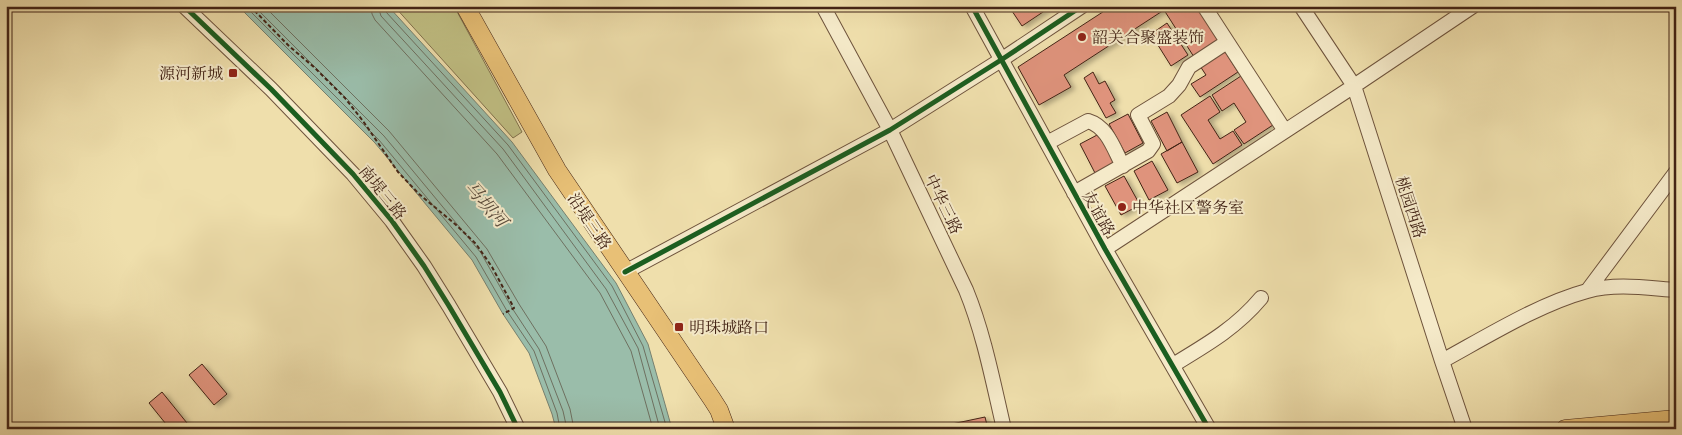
<svg xmlns="http://www.w3.org/2000/svg" width="1682" height="435" font-family="'IM FELL French Canon','Noto Serif SC',serif">
  <defs>
    <filter id="shadow"><feDropShadow dx="4" dy="2" stdDeviation="2.5" flood-color="#0004"/></filter>
  </defs>
  <rect width="100%" height="100%" fill="#efdfac"/>
  <filter id="stains"><feTurbulence type="fractalNoise" baseFrequency=".004" numOctaves="4"/><feColorMatrix values="0 0 0 0 .2 0 0 0 0 .09 0 0 0 0 .02 0 0 0 .5 -.17"/></filter>
  <radialGradient id="worn" r=".72"><stop offset=".6" stop-color="#630" stop-opacity="0"/><stop offset="1" stop-color="#630" stop-opacity=".3"/></radialGradient>
  <path fill="#c1c084" stroke="#82724d" d="M394 6H454L522 132 513 138Z"/>
  <path fill="#9abdaa" stroke="#77806f" d="M238 6H388L512 142 616 283 648 344 672 429H556L552 414 529 353 503 314 472 260 375 143Z"/>
  <g fill="none" stroke-linecap="round" stroke-linejoin="round">
    <path stroke="#6e7060" stroke-width="1" d="M245 6 379 140 476 257 507 311 534 351 557 413 560 429
      M254 6 384 136 481 253 512 308 539 349 563 411 567 429
      M264 6 389 131 487 249 519 304 546 346 570 409 574 429
      M371 6 372 14 375 20 497 154 600 293 631 351 653 429
      M378 6 381 16 503 149 606 289 638 348 660 429
      M385 6 386 12 508 145 612 286 643 346 667 429"/>
  </g>
  <path fill="#df937b" stroke="#432416" filter="url(#shadow)" d="M1013 6H1052L1022 26 1010 8Z
    M1112 6H1196L1219 41 1194 57 1164 10 1064 75 1071 87 1039 105 1018 67Z
    M1167 23 1188 55 1171 66 1151 34Z
    M1224 50 1238 72 1200 97 1191 84 1206 75 1200 66Z
    M1093 72 1099 84 1105 81 1115 100 1110 103 1116 113 1106 118 1084 78Z
    M1241 76 1273 125 1244 144 1234 130 1246 122 1234 103 1222 111 1212 95Z
    M1210 96 1220 112 1208 120 1220 139 1233 131 1242 145 1213 164 1181 115Z
    M1167 112 1182 142 1167 151 1151 121Z
    M1128 114 1143 143 1125 153 1109 124Z
    M1099 134 1114 163 1095 173 1080 144Z
    M1182 142 1198 172 1177 183 1161 154Z
    M1152 161 1168 190 1149 200 1134 171Z
    M1124 176 1140 205 1121 215 1105 186Z
    M202 364 227 394 214 405 189 375Z
    M162 392 187 423 179 429H170L149 403Z
    M985 417 988 429H948L947 425Z"/>
  <g fill="none" stroke-linecap="round" stroke-linejoin="round">
    <defs>
      <path id="minor" d="M184 6 271 89 353 174 392 221 424 266 449 306 500 392 518 429
        M823 6 890 130 966 290C984 334 993 382 1004 429
        M972 6 1105 249 1209 429
        M1204 6 1285 131
        M1301 6 1354 86 1442 361 1465 429
        M1047 143 1088 121C1108 127 1114 150 1123 166
        M1074 193 1148 151 1153 144 1138 115 1169 96 1179 85 1189 67 1227 42
        M1105 249 1354 86 1473 6
        M625 272 890 130 1001 60 1082 6
        M1588 290 1676 172
        M1442 361C1486 337 1539 304 1587 291 1616 283 1647 288 1676 290
        M1173 365C1206 345 1236 328 1261 298"/>
      <path id="major" d="M465 6 557 170 712 399 719 410 726 429
        M1565 429 1676 419"/>
    </defs>
    <use href="#minor" stroke="#6e533c" stroke-width="16"/>
    <use href="#major" stroke="#432416" stroke-width="19"/>
    <path stroke="#432416" stroke-width="2" stroke-dasharray="4 2.5" stroke-linecap="butt" d="M250 6 289 46 315 68 345 98 363 121 398 172 419 194 455 224 476 244 492 267 514 308 503 314"/>
    <use href="#minor" stroke="#f5eac9" stroke-width="14"/>
    <use href="#major" stroke="#e8c076" stroke-width="18"/>
    <defs>
      <path id="cycleway" d="M184 6 271 89 353 174 392 221 424 266 449 306 500 392 518 429
        M972 6 1105 249 1209 429
        M625 272 890 130 1001 60 1082 6"/>
    </defs>
    <use href="#cycleway" stroke="#f5eac9" stroke-width="8"/>
    <use href="#cycleway" stroke="#1b5e20" stroke-width="5"/>
  </g>
  <g fill="#8f2418" stroke="#f5eac9" stroke-width="2">
    <circle cx="1082" cy="37" r="5"/>
    <rect x="228" y="68" width="10" height="10" rx="2.5"/>
    <circle cx="1122" cy="207" r="5"/>
    <rect x="674" y="322" width="10" height="10" rx="2.5"/>
  </g>
  <g text-anchor="middle" stroke-width="4" stroke-linejoin="round" paint-order="stroke">
    <g font-size="16" fill="#432416" stroke="#f5eac9" text-anchor="start">
      <text x="1092" y="43">韶关合聚盛装饰</text>
      <text x="223" y="79" text-anchor="end">源河新城</text>
      <text x="1132" y="213">中华社区警务室</text>
      <text x="689" y="333">明珠城路口</text>
    </g>
    <g font-size="16" fill="#432416" stroke="#f5eac9">
      <text transform="translate(383 192) rotate(51)" y="6">南堤三路</text>
      <text transform="translate(944 204) rotate(64)" y="6">中华三路</text>
      <text transform="translate(1411 207) rotate(72)" y="6">桃园西路</text>
      <text transform="translate(1099 213) rotate(61)" y="6">友谊路</text>
      <text transform="translate(590 221) rotate(56)" y="6">沿堤三路</text>
    </g>
    <g font-size="18" font-style="italic" fill="#594a3b" stroke="#f5eac9">
      <text transform="translate(486 204) rotate(49)" y="6">马坝河</text>
    </g>
  </g>
  <rect width="1682" height="435" fill="none" stroke="#efdfac" stroke-width="25"/>
  <rect x="8" y="8" width="1667" height="420" fill="none" stroke="#432416" stroke-width="2.5"/>
  <rect x="12" y="12" width="1657" height="410" fill="none" stroke="#432416"/>
  <rect width="100%" height="100%" filter="url(#stains)"/>
  <rect width="100%" height="100%" fill="url(#worn)"/>
</svg>
